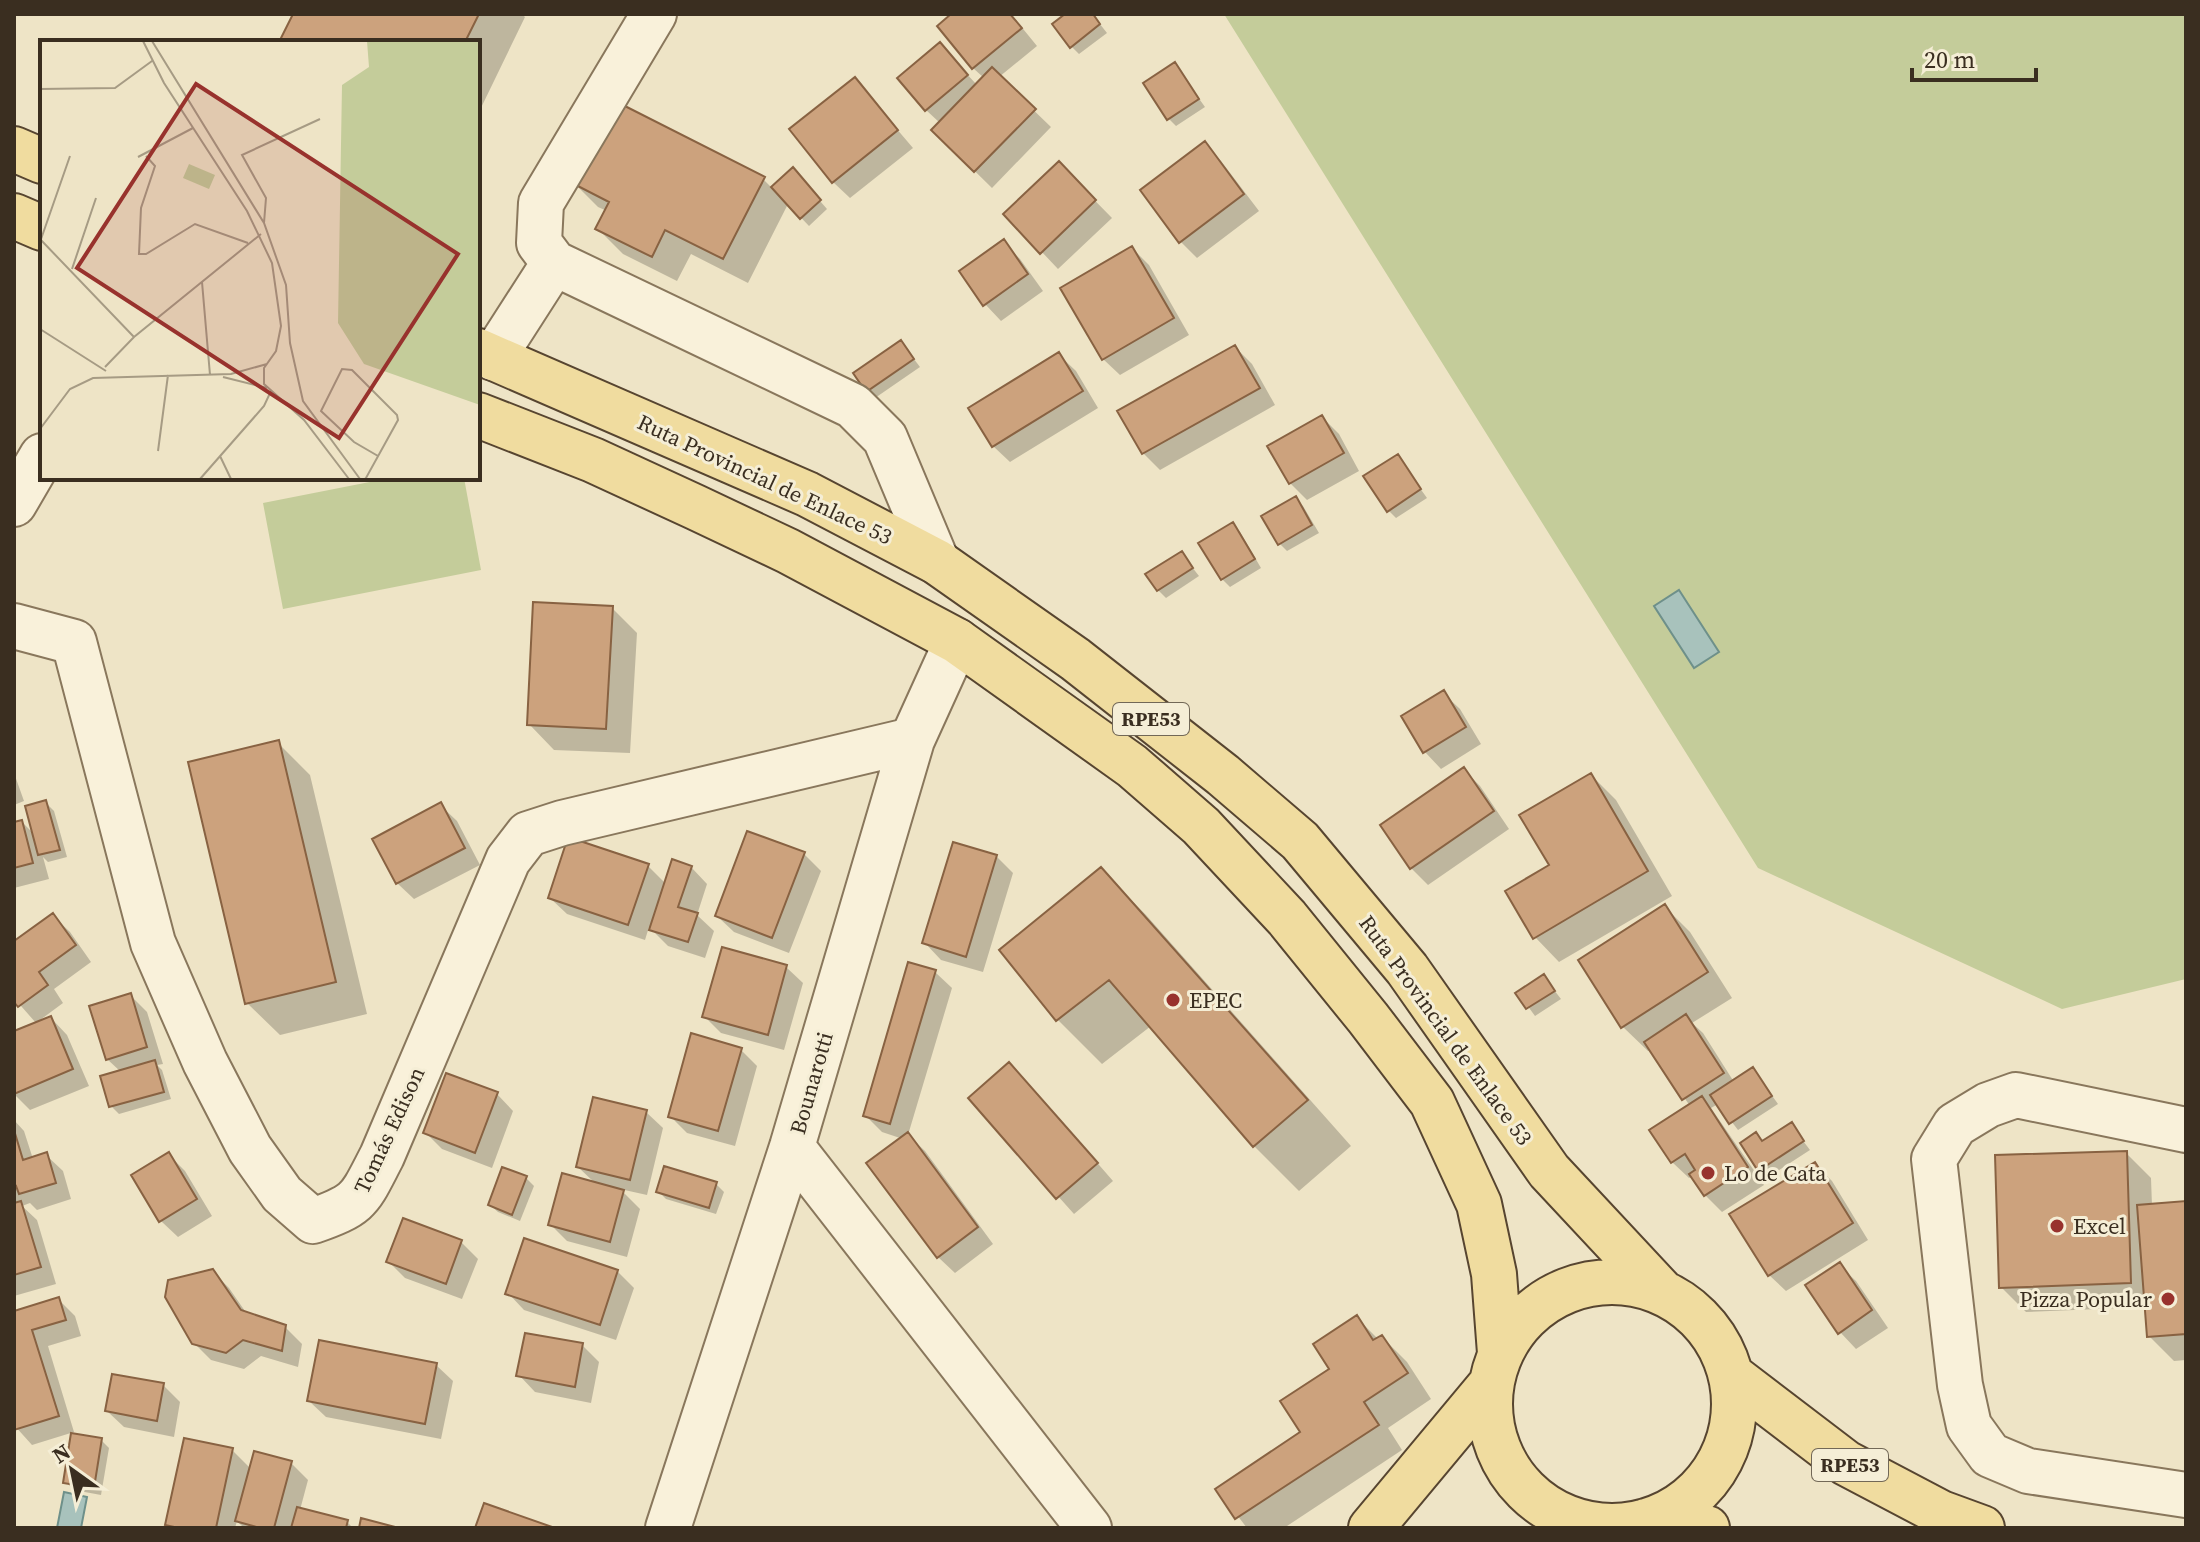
<svg xmlns="http://www.w3.org/2000/svg" width="2200" height="1542" font-family="'Source Serif 4',serif">
  <rect width="100%" height="100%" fill="#eee4c6"/>
  <path fill="#c4cc9a" d="M1224 14H2186V979L2062 1009 1758 868Z
    M390 478H464L481 570 283 609 263 503Z"/>
  <path fill="#a8c2bc" stroke="#6e908a" stroke-width="2" d="M1679 590 1719 652 1694 668 1654 606Z
    M64 1492 87 1497 81 1528H57Z"/>
  <path fill="#0003" d="M295 14H522L525 17 478 114V42H281Z
    M954 14H1011L1037 46 999 77 1051 127 992 188 933 130 940 123 926 110 940 45 977 85 984 78 973 68Z
    M1061 14H1092L1107 33 1079 54 1072 47 1064 18Z
    M1175 65 1205 107 1176 126 1168 118Z
    M855 80 913 148 850 198 833 182Z
    M1205 144 1221 161 1259 211 1197 258 1180 241Z
    M1059 164 1112 218 1058 269 1006 214Z
    M800 178 827 209 809 226 788 204 748 283 691 254 677 281 623 254 598 229 607 211 598 207 573 182 763 179 772 188Z
    M1003 242 1020 259 1043 291 1001 321 985 304Z
    M1132 248 1149 265 1189 335 1120 375 1103 359Z
    M901 342 920 367 875 398 867 391Z
    M1235 347 1252 364 1275 405 1160 470 1143 453Z
    M1059 355 1076 371 1098 408 1010 462 993 446Z
    M1322 417 1339 434 1359 471 1307 500 1290 483Z
    M1397 456 1427 498 1396 518 1388 510Z
    M1295 499 1303 506 1319 533 1287 551 1279 543Z
    M1232 524 1240 532 1261 568 1230 587 1222 579Z
    M1181 553 1199 576 1166 598 1158 590Z
    M612 608 637 633 630 753 554 750 529 724Z
    M1443 693 1460 709 1481 744 1441 769 1425 752 1404 717Z
    M278 743 310 775 367 1014 280 1035 247 1003Z
    M1464 770 1480 786 1509 829 1428 885 1411 868 1382 826Z
    M14 773 24 801 14 805Z
    M1591 775 1616 800 1672 896 1559 962 1535 937 1551 866Z
    M46 803 54 811 67 857 48 862 43 857 49 879 14 888V824L22 822 35 835Z
    M440 805 457 821 480 865 414 899 397 883Z
    M804 854 821 871 789 953 734 932 717 916Z
    M996 856 1013 873 983 972 941 960 925 943Z
    M648 866 666 884 691 867 707 884 697 915 714 931 705 958 668 946 649 927 645 940 567 914 550 898Z
    M1101 870 1146 915 1351 1146 1299 1191 1254 1146 1151 1026 1102 1064 1057 1019Z
    M1665 907 1690 932 1732 998 1692 1023 1703 1033 1734 1082 1753 1069 1778 1104 1738 1130 1718 1104 1711 1108 1764 1185 1722 1212 1705 1195 1693 1176 1689 1178 1672 1162 1690 1106 1651 1049 1648 1051 1623 1027Z
    M53 916 70 932 91 962 54 989 63 1003 36 1023 14 998V944Z
    M786 967 803 983 784 1050 721 1033 704 1016Z
    M935 972 952 988 908 1135 925 1151 993 1244 955 1273 938 1257 903 1139 882 1132 865 1115Z
    M1544 977 1561 999 1535 1016 1518 993Z
    M130 995 147 1012 163 1064 157 1065 162 1070 171 1099 119 1114 111 1106 121 1072 107 1059Z
    M51 1018 67 1035 89 1086 30 1110 14 1094V1033Z
    M741 1050 757 1066 735 1146 687 1133 670 1116Z
    M1026 1081 1113 1181 1074 1214 970 1098Z
    M497 1094 513 1111 492 1168 442 1149 425 1132Z
    M646 1112 663 1128 647 1195 620 1189 640 1209 627 1257 567 1241 550 1224 597 1185 578 1167Z
    M14 1120 24 1131 33 1159 46 1155 63 1171 71 1199 37 1210 30 1203 22 1206 37 1220 56 1284 14 1296Z
    M1791 1125 1810 1150 1767 1178 1759 1170Z
    M2126 1153 2151 1178 2152 1206 2186 1203V1360L2174 1361 2149 1336 2146 1307 2026 1312 2001 1287Z
    M168 1154 185 1171 212 1216 178 1237 161 1221Z
    M1815 1164 1832 1181 1868 1240 1786 1291 1769 1275Z
    M526 1178 534 1186 520 1221 498 1212 490 1205Z
    M716 1184 724 1192 716 1214 666 1199 658 1191Z
    M404 1220 461 1242 478 1259 462 1299 405 1278 389 1262Z
    M1839 1265 1856 1281 1888 1328 1856 1349 1840 1332Z
    M212 1271 229 1288 247 1314 285 1327 302 1344 298 1367 261 1356 244 1369 211 1360 194 1343Z
    M617 1271 634 1288 616 1340 524 1310 508 1293Z
    M58 1299 75 1316 81 1336 48 1346 74 1432 32 1445 14 1425V1313Z
    M1357 1318 1378 1339 1382 1337 1407 1362 1431 1399 1388 1428 1402 1450 1284 1528H1247L1217 1489 1303 1433Z
    M582 1345 599 1362 591 1403 535 1392 519 1375Z
    M436 1365 453 1381 441 1439 326 1417 309 1401Z
    M163 1385 180 1402 174 1437 124 1427 107 1411Z
    M101 1440 109 1448 101 1495 74 1490 66 1482Z
    M232 1450 251 1469 255 1454 291 1463 308 1480 300 1510 347 1522 353 1528H244L237 1521 235 1528H171L168 1524Z"/>
  <path fill="#cca27d" stroke="#886242" stroke-width="2" d="M293 14H479L465 42H279Z
    M951 14H1010L1022 28 972 69 937 26Z
    M1065 14H1093L1100 24 1070 48 1052 24Z
    M940 42 968 75 925 111 897 78Z
    M1175 62 1199 99 1167 120 1143 83Z
    M992 67 1036 109 974 172 931 130Z
    M855 77 898 130 832 183 789 129Z
    M613 100 765 177 723 259 665 230 652 257 595 229 609 202 570 182Z
    M1205 141 1244 194 1179 243 1140 190Z
    M1059 161 1096 200 1040 254 1003 214Z
    M793 167 821 200 800 219 771 187Z
    M1004 239 1028 274 983 306 959 271Z
    M1132 246 1174 318 1102 360 1060 288Z
    M901 340 914 359 866 392 853 373Z
    M1235 345 1260 388 1142 454 1117 411Z
    M1059 352 1083 391 992 447 968 408Z
    M1322 415 1344 453 1289 484 1267 446Z
    M1398 454 1421 489 1387 512 1363 476Z
    M1296 496 1312 525 1278 545 1261 516Z
    M1233 522 1255 559 1221 580 1198 543Z
    M1182 551 1193 568 1157 591 1145 574Z
    M533 602 613 606 606 729 527 725Z
    M1444 690 1466 727 1423 753 1401 716Z
    M279 740 336 982 245 1004 188 762Z
    M1464 767 1494 811 1410 869 1380 825Z
    M1591 773 1648 871 1533 939 1505 891 1549 865 1519 815Z
    M46 800 60 850 38 855 25 806Z
    M441 802 465 848 396 884 372 839Z
    M22 820 33 863 14 868V822Z
    M747 831 805 852 772 938 715 916Z
    M568 837 649 864 628 925 548 898Z
    M953 842 997 855 966 957 922 943Z
    M672 859 692 866 678 907 698 913 688 942 649 930Z
    M1101 867 1308 1100 1253 1147 1109 980 1056 1021 999 950Z
    M1665 904 1708 972 1621 1028 1578 960Z
    M53 913 76 945 39 972 48 985 18 1007 14 1002V941Z
    M722 947 787 965 768 1035 702 1017Z
    M908 962 936 970 890 1124 863 1116Z
    M1544 974 1555 991 1526 1009 1515 993Z
    M131 993 147 1047 106 1060 89 1006Z
    M1686 1014 1724 1073 1682 1100 1644 1042Z
    M51 1016 73 1069 14 1094V1031Z
    M691 1033 742 1048 718 1131 668 1117Z
    M155 1060 164 1092 109 1107 100 1076Z
    M1009 1062 1098 1163 1056 1199 968 1098Z
    M1753 1067 1772 1096 1729 1124 1710 1095Z
    M446 1073 498 1092 475 1153 423 1133Z
    M1702 1096 1748 1167 1704 1196 1689 1174 1695 1170 1685 1154 1671 1163 1649 1130Z
    M593 1097 647 1110 630 1180 576 1167Z
    M1792 1122 1804 1141 1758 1171 1740 1143 1756 1132 1762 1141Z
    M14 1130 23 1160 47 1152 56 1183 19 1194 16 1186 14 1187Z
    M908 1132 978 1227 937 1258 866 1163Z
    M2127 1151 2131 1283 1999 1288 1995 1155Z
    M169 1152 197 1199 159 1222 131 1175Z
    M1815 1162 1853 1223 1768 1276 1729 1214Z
    M664 1166 717 1182 709 1208 656 1192Z
    M502 1167 527 1176 512 1215 488 1205Z
    M562 1173 624 1190 610 1242 548 1225Z
    M21 1201 41 1267 14 1275V1203Z
    M2186 1201V1334L2147 1337 2137 1205Z
    M403 1218 462 1240 446 1284 386 1262Z
    M524 1238 618 1270 600 1325 505 1294Z
    M1840 1262 1872 1310 1838 1334 1805 1285Z
    M213 1269 241 1310 286 1325 282 1351 243 1340 226 1353 192 1344 165 1297 168 1280Z
    M59 1297 66 1320 32 1330 59 1416 14 1430V1311Z
    M1357 1315 1373 1340 1382 1335 1408 1373 1364 1402 1379 1425 1235 1519 1215 1489 1300 1432 1280 1401 1329 1369 1313 1344Z
    M525 1333 583 1343 575 1387 516 1376Z
    M319 1340 437 1363 425 1424 307 1401Z
    M112 1374 164 1383 157 1421 105 1411Z
    M71 1433 102 1438 94 1488 63 1483Z
    M184 1438 233 1448 216 1528H179L165 1525Z
    M254 1451 292 1461 274 1528H260L235 1521Z
    M484 1503 555 1528H475Z
    M297 1507 348 1520 346 1528H291Z
    M361 1518 399 1528H359Z"/>
  <g fill="none" stroke-linecap="round" stroke-linejoin="round">
    <defs>
      <path id="minor" d="M654 14 541 203 539 243 554 263 853 406 885 438 937 562
        M493 358 554 263
        M14 504 42 456
        M14 626 74 642 153 943 205 1062 250 1149 282 1194 313 1221C361 1204 359 1200 382 1156L508 860 528 834 562 823 912 740
        M2186 1130 2016 1095 1988 1105 1955 1125 1934 1159 1960 1385 1969 1426 1990 1455 2028 1471 2186 1495
        M792 1147 1089 1528
        M1616 1526V1528
        M668 1528 792 1147 912 740 957 641"/>
      <path id="major" d="M14 149 42 161
        M14 216 42 228
        M478 351 807 494 937 562 1075 659 1223 775 1300 841 1407 969 1549 1171 1661 1291
        M478 415 593 460 695 507 788 551 957 641 1132 766 1201 826 1287 918 1368 1018 1432 1102 1479 1204 1494 1274 1500 1353
        M1490 1404a122 122 0 1 1 244 0a122 122 0 1 1-244 0Z
        M1732 1376 1846 1463 1941 1513 1982 1528
        M1646 1521 1707 1528
        M1371 1528 1491 1384"/>
    </defs>
    <use href="#minor" stroke="#89775c" stroke-width="48"/>
    <use href="#major" stroke="#574530" stroke-width="48"/>
    <use href="#minor" stroke="#f9f1da" stroke-width="44"/>
    <use href="#major" stroke="#f0dc9f" stroke-width="44"/>
  </g>
  <g fill="#98322d" stroke="#f5eed6" stroke-width="3">
    <circle cx="1173" cy="1000" r="8"/>
    <circle cx="1708" cy="1173" r="8"/>
    <circle cx="2057" cy="1226" r="8"/>
    <circle cx="2168" cy="1299" r="8"/>
  </g>
  <g text-anchor="middle" stroke-width="6" stroke-linejoin="round" paint-order="stroke">
    <g fill="#f5eed6" stroke="#726857" stroke-width="2">
      <rect x="1113" y="703" width="76" height="32" rx="6"/>
      <rect x="1812" y="1449" width="76" height="32" rx="6"/>
    </g>
    <g font-size="20" font-weight="bold" fill="#3a2e20">
      <text x="1151" y="726">RPE53</text>
      <text x="1850" y="1472">RPE53</text>
    </g>
    <g font-size="22" fill="#3a2e20" stroke="#f5eed6">
      <text transform="translate(765 479) rotate(25)" y="8">Ruta Provincial de Enlace 53</text>
      <text transform="translate(1446 1030) rotate(54)" y="8">Ruta Provincial de Enlace 53</text>
      <text transform="translate(811 1083) rotate(-74)" y="8">Bounarotti</text>
      <text transform="translate(389 1130) rotate(-65)" y="8">Tomás Edison</text>
    </g>
    <g font-size="22" fill="#3a2e20" stroke="#f5eed6" text-anchor="start">
      <text x="1189" y="1008">EPEC</text>
      <text x="1724" y="1181">Lo de Cata</text>
      <text x="2073" y="1234">Excel</text>
      <text x="2152" y="1307" text-anchor="end">Pizza Popular</text>
    </g>
  </g>
  <g transform="translate(40 40)">
    <rect width="440" height="440" fill="#eee4c6"/>
    <path d="M327 1H440V365L324 324 298 283 302 45 329 27ZM149 124 175 135 169 149 143 138Z" fill="#c4cc9a"/>
    <path fill="none" stroke="#a69b84" stroke-width="2" d="M103 1 124 43 207 171 232 223 241 286 236 311 224 328V344L264 380 309 439M112 1 224 183 246 245 250 303 263 361 320 439M0 49 75 48 112 21M106 116 115 126 101 168 99 214H106L155 184 208 203M98 117 153 88M224 183 226 158 202 115 280 79M0 199 94 297M0 202 30 116M32 229 56 158M162 242 170 335M0 289 66 331M65 327 94 297 221 194M183 337 227 348M0 389 30 349 53 338 191 334 227 324M118 411 128 335M180 416 191 439M160 439 224 366 231 351M325 439 326 438 358 380 357 375 312 330 302 329 281 371 314 402 338 416"/>
    <path fill="#98322d" fill-opacity="0.15" stroke="#98322d" stroke-width="4" d="M156 44 418 214 299 398 37 228Z"/>
    <rect width="440" height="440" fill="none" stroke="#3a2e20" stroke-width="4"/>
  </g>
  <rect width="2200" height="1542" fill="none" stroke="#3a2e20" stroke-width="32"/>
  <g transform="translate(72 1470) rotate(327)" stroke="#f5eed6" stroke-width="6" paint-order="stroke">
  <path d="M0-6L14 30L0 20L-14 30Z" fill="#3a2e20"/>
  <text y="-12" font-size="22" font-weight="bold" text-anchor="middle" fill="#3a2e20">N</text>
  </g>
  <path d="M1912 68v12h124v-12" fill="none" stroke="#3a2e20" stroke-width="4"/>
  <text x="1924" y="68" font-size="24" fill="#3a2e20" stroke="#f5eed6" stroke-width="6" paint-order="stroke">20 m</text>
</svg>
